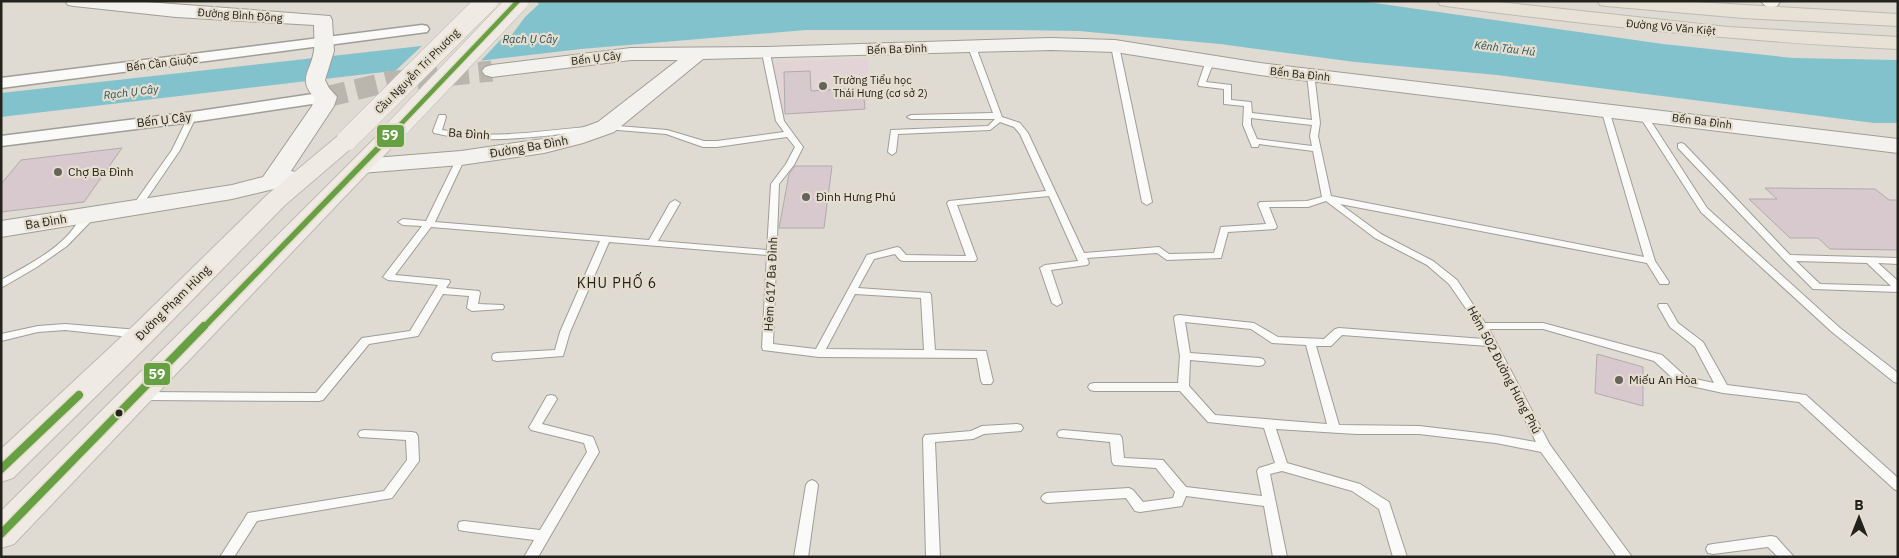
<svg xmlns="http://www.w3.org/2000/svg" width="1899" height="558" font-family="'IBM Plex Sans',sans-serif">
  <rect width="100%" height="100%" fill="#dfdbd3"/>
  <path fill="#e2d3d6" d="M868 58V110L784 115 773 62Z"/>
  <path fill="#82c2cc" d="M536 1H1361L1663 44 1793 58 1898 60V123H1874L1497 75 1355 62 1220 44 1079 31 1010 30H806L581 49 1 117V93L511 36 525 17 539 4Z"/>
  <path fill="#dfdbd3" d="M506 34 477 65 391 75 425 43Z"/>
  <path fill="#d8c9ce" stroke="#b0acaa" d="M810 71 811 91 863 88 865 109 785 114 784 72Z
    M122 148 84 202 1 212V184L21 160Z
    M795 166H832L824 228H779L789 174Z
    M1765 188 1875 189 1889 200H1898V250L1830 249 1818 238H1790L1749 199H1777Z
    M1597 354 1643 367V406L1595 393Z"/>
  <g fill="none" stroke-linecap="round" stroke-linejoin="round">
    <path stroke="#bab6ae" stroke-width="21" stroke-dasharray="21 10" stroke-linecap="butt" d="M326 97 387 82 492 71"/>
    <defs>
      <path id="lane" d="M1112 44 1119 46 1152 202 1147 205 1142 202 1111 46Z
        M969 45 976 47 1002 117 1020 123 1028 133 1084 253 1159 247 1169 254 1214 253 1221 227 1266 224 1258 204 1260 202 1307 201 1322 197 1313 151 1259 144 1258 147H1252L1243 125 1244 106 1224 104V89L1199 86 1198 84 1206 61 1210 59 1214 61 1206 82 1231 85V100L1251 102 1252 113 1312 120 1307 75 1308 73H1314L1320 123 1318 136 1331 196 1644 257 1601 109 1602 107H1608L1655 261 1669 282 1668 284H1660L1647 263 1340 204 1381 234 1433 261 1457 280 1485 323H1543L1662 355 1686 377 1714 383 1695 347 1670 327 1658 306 1659 304H1667L1678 323 1703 342 1727 385 1806 395 1898 478V491L1894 489 1799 402 1723 393 1682 384 1678 383 1654 361 1543 329H1489L1550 445 1632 557H1617L1541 452 1496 443 1419 434H1356L1276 429 1287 463 1360 484 1389 502 1407 557H1393L1379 509 1352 491 1282 471 1270 474 1287 557H1273L1264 506 1186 496 1182 506 1140 512 1135 511 1126 498 1047 503 1043 501 1041 498 1043 495 1047 493 1129 488 1133 490 1143 502 1173 498 1175 492 1156 468 1114 465 1112 462 1110 442 1059 437 1057 434 1059 431 1063 430 1120 435 1122 438 1124 458 1163 460 1186 487 1262 496 1257 471 1259 468 1275 463 1264 428 1208 422 1180 391H1094L1090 390 1088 387 1090 384 1094 383H1178L1180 356 1174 318 1175 316 1179 315 1254 323 1278 337 1324 339 1335 329 1339 328 1484 339 1467 310 1449 284 1427 265 1375 238 1326 201 1308 207H1269L1277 227 1275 229 1228 232 1221 258 1167 260 1157 253 1087 258 1089 263 1087 265 1051 270 1062 303 1057 306 1052 303 1040 268 1045 265 1078 261 1049 196 957 205 977 259 975 261H903L900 260 895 254 874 259 858 288 930 293 931 295 935 350 986 351 993 381 991 384H983L981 381 977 358 819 357 763 350 762 347 767 255 609 242 570 332 563 356 497 361 493 360 492 357 493 354 497 353 555 350 560 332 600 241 431 227 395 275 449 280 450 282 446 288 479 291 480 293 478 304 503 305 504 307 503 309 472 311 467 308 469 296 443 294 418 336 369 344 323 400 319 401 143 400 139 399 137 396 139 393 143 392 316 393 362 338 410 331 438 285 388 280 383 277 422 226 403 225 398 222 403 219 426 221 457 158 461 155 465 158 435 222 649 240 670 203 675 200 680 203 658 241 767 250 771 184 786 164 795 147 787 137 717 147H703L666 134 606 129 602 127 606 125 667 130 704 141H717L784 132 776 121 762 53 766 51 770 53 784 121 803 147 794 165 779 184 773 344 816 349 867 255 897 247 900 248 906 255 966 256 947 203 949 201 1046 191 1020 134 1014 127 1000 122 990 130 898 134 896 152 892 155 888 152 891 130 988 126 995 119H911L907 117 911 115 993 113 968 47ZM1251 118 1312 125 1310 136 1312 146 1257 139 1251 125ZM855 294 921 298 924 350 826 349ZM1185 322 1251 329 1272 343 1306 345 1327 424 1215 415 1189 386 1190 360 1259 366 1263 365 1265 362 1263 359 1259 358 1190 353ZM1342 335 1488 346 1536 442 1496 435 1419 426 1339 425 1316 346H1331Z
        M1639 112H1645L1707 208 1840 328 1898 373V383L1894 382 1832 332 1701 212 1638 114Z
        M189 115H195L196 117 180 150 139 210H133L131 208 172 150Z
        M439 115H445L446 117 442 130C489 140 539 131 587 127L591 129 587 131C536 137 484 145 434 133L433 131Z
        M1681 143 1684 144 1790 255 1898 258V264L1878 263 1898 281V292L1813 289 1784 260 1678 148V144ZM1796 261 1867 263 1891 286 1820 284Z
        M91 213 96 216 67 246 37 267 1 288V280C24 267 51 254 69 234 75 227 81 216 91 213Z
        M65 324 139 330 144 334 139 338 65 330 38 332 1 341V334L38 326Z
        M551 395 555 396 557 399 542 424 593 437 599 452 538 557H524L534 540 464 531 459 530 458 526 459 522 464 521 540 530 587 452 584 443 531 430 529 427 531 424 547 396Z
        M1017 424 1021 425 1023 428 1021 431 984 434 973 439 935 442 940 557H926L923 438 925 435 971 431 982 426Z
        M364 430 412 432 416 433 418 436 419 461 392 498 257 521 234 557H220L248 513 384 491 407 460 406 440 360 437 358 434 360 431Z
        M812 480 816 482 818 485 808 557H794L806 485 808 482Z
        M1771 536 1776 537 1794 557H1778L1768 547 1713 554 1708 553 1706 549 1708 545 1713 544Z"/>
      <path id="street" d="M422 25 427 26 429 29 427 32 1 88V78Z
        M326 92 332 93 334 97 332 101 192 122 1 146V136L192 112Z"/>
      <path id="secondary" d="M65 1H133L330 16 332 20 334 51 325 80 329 88 337 97 334 106 291 171 299 173 302 178 299 183 232 199 1 237V221L232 185 263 177 312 106 315 98C296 79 312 70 314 50 315 42 314 33 314 25L176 17 74 6 68 5Z
        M1761 1H1780V2L1777 6C1770 8 1766 8 1761 1Z
        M1051 38 1115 40 1260 63 1898 139V153L1260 75 1115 52 1051 50 703 59 614 132 583 143 544 153 461 165 361 173 353 171 349 166 353 161 361 159 461 151 543 139 567 133 598 122 678 60H631L492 77 485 75 482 71 485 67 492 65 631 48 766 47Z"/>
      <path id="primary" d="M387 132 395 134 398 139 395 144 14 544 1 548V511L379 134Z
        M347 133 355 135 358 140 355 145 285 205 152 341 13 478 1 482V449L132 327 267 195 339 135Z"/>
      <path id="highway" d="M1437 1H1490L1728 27 1898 37V49C1746 42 1596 26 1446 6L1440 5Z
        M1597 1H1678L1898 14V26L1743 18 1606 6 1600 5Z"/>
    </defs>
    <use href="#lane" stroke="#a09d97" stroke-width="2"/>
    <use href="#street" stroke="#a09d97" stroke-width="3"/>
    <use href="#secondary" stroke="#a09d97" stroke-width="2"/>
    <use href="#primary" stroke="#bcbab5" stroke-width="2"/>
    <use href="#highway" stroke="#bcbab5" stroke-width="2"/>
    <use href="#lane" fill="#fafaf8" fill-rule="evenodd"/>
    <use href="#street" fill="#fafaf8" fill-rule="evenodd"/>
    <use href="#secondary" fill="#f4f2ee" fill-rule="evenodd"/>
    <use href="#primary" fill="#efebe4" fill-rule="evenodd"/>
    <use href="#highway" fill="#e8e2d6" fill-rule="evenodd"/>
    <defs>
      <path id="primary-bridge" d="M387 139 518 1
        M347 140 487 1"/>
    </defs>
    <use href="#primary-bridge" stroke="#bcbab5" stroke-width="22" stroke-linecap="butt"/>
    <use href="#primary-bridge" stroke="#efebe4" stroke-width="21"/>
    <defs>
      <path id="bus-1-far2" d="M381 145 518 1"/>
      <path id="bus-1-far1" d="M203 328 382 144"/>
      <path id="bus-1" d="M1 469 79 395
        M1 534 204 326"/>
    </defs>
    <use href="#bus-1-far2" stroke="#e5ddcd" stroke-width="7"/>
    <use href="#bus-1-far1" stroke="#e5ddcd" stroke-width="9"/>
    <use href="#bus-1" stroke="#e5ddcd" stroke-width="11"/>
    <use href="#bus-1-far2" stroke="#66a043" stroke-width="4.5"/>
    <use href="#bus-1-far1" stroke="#66a043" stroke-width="5.5"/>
    <use href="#bus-1" stroke="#66a043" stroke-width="8"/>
  </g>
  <g fill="#65635c" stroke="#e5ddcd" stroke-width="2">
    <circle cx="823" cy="86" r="5"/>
    <circle cx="58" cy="172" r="5"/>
    <circle cx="806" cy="197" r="5"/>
    <circle cx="1619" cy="380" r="5"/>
  </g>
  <circle fill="#24221c" stroke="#e5ddcd" stroke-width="2" cx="119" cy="413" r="4.5"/>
  <g text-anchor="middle" stroke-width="4.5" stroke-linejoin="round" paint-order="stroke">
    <g font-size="11" fill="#24221c" stroke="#e5ddcd">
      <text transform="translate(240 15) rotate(4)" y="4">Đường Bình Đông</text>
      <text transform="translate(1671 27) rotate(5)" y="4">Đường Võ Văn Kiệt</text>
      <text transform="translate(897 49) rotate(-2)" y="4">Bến Ba Đình</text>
      <text transform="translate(596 58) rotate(-7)" y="4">Bến Ụ Cây</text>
      <text transform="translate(162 63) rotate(-7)" y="4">Bến Cần Giuộc</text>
      <text transform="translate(417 71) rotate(-45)" y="4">Cầu Nguyễn Tri Phương</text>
      <text transform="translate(1300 74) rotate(6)" y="4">Bến Ba Đình</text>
      <text transform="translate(1702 121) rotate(7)" y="4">Bến Ba Đình</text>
    </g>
    <g font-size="11" font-style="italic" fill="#27525a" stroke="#e5ddcd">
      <text x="530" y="43">Rạch Ụ Cây</text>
      <text transform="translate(1505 48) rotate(7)" y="4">Kênh Tàu Hủ</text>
      <text transform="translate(131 92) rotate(-7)" y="4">Rạch Ụ Cây</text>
    </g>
    <g font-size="11" fill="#24221c" stroke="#e5ddcd" text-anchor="start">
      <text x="833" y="84">Trường Tiểu học<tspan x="833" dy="13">Thái Hưng (cơ sở 2)</tspan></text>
    </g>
    <g font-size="12" fill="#24221c" stroke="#e5ddcd">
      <text transform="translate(164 120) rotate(-7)" y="4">Bến Ụ Cây</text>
      <text transform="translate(469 134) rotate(4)" y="4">Ba Đình</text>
      <text transform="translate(529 147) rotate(-10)" y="4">Đường Ba Đình</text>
      <text transform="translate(46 222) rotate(-9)" y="4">Ba Đình</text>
      <text transform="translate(771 284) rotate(-87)" y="4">Hẻm 617 Ba Đình</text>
      <text transform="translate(173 303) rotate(-45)" y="4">Đường Phạm Hùng</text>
      <text transform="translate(1504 370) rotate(62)" y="4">Hẻm 502 Đường Hưng Phú</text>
    </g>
    <g font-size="12" fill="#24221c" stroke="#e5ddcd" text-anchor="start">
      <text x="68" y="176">Chợ Ba Đình</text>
      <text x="816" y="201">Đình Hưng Phú</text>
      <text x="1629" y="384">Miếu An Hòa</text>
    </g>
    <g font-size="14" letter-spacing="1" fill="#24221c" stroke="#e5ddcd">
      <text x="617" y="288">KHU PHỐ 6</text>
    </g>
  </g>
  <g stroke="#e5ddcd" stroke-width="2">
    <rect x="376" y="124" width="29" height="24" rx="5" fill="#66a043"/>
    <rect x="143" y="362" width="28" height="24" rx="5" fill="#66a043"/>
  </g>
  <g font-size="14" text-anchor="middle" font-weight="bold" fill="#fff">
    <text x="390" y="140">59</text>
    <text x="157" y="379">59</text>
  </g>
  <rect width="1899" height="558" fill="none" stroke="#24221c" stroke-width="5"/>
  <g transform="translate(1859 518)" stroke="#e5ddcd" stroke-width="4" paint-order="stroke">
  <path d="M0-4L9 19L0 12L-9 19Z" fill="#24221c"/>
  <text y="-8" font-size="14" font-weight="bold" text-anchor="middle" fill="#24221c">B</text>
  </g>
</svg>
